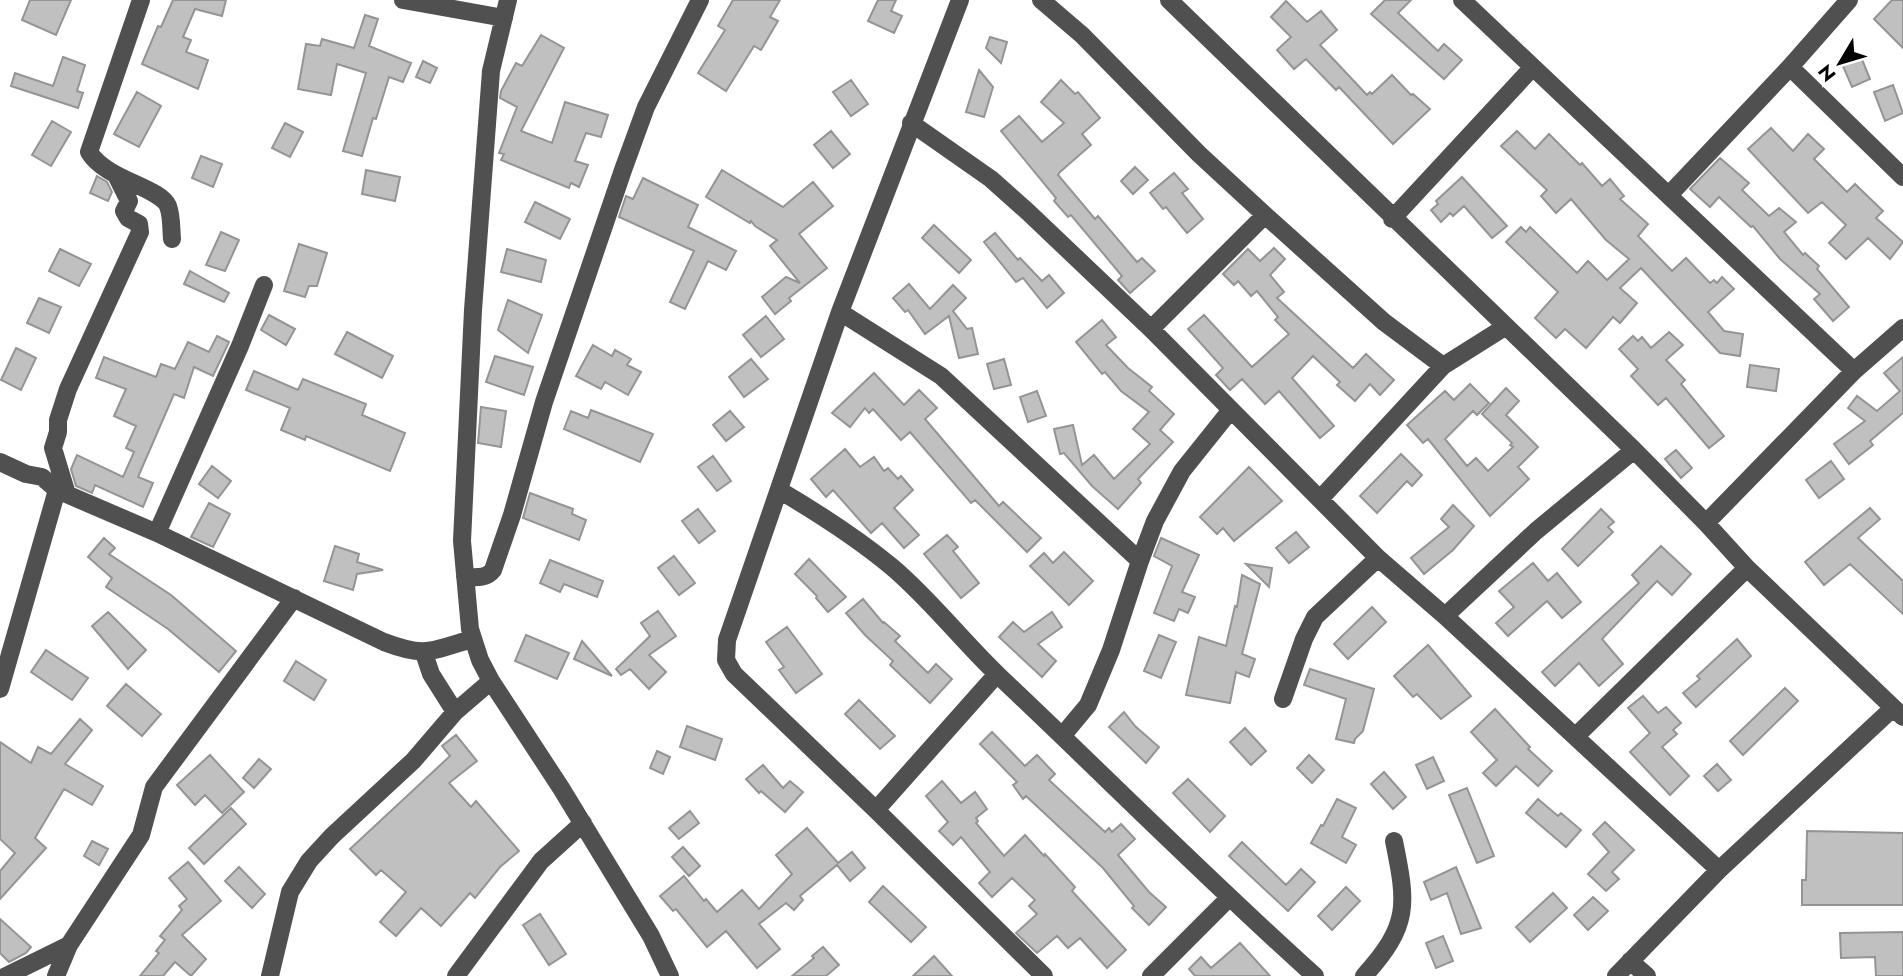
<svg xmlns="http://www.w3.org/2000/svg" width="1903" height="976" font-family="Jost,sans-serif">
  <rect width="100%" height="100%" fill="#fff"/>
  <path fill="#c0c0c0" stroke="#949494" stroke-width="2" d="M30 0H71L56 35 22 20Z
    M173 0H226L222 16 195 9 183 37 191 40 186 52 208 60 198 89 142 64 158 26 161 27Z
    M733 0H780L770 17 778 21 761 50 754 46 726 91 698 73 725 30 718 26Z
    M878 0H896L891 11 902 16 894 33 868 21Z
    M1385 0H1411L1398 13 1438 51 1444 44 1462 60 1444 79 1371 14Z
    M1892 0H1903V48L1874 19Z
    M1286 1 1307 22 1321 11 1337 30 1320 45 1367 95 1370 92 1372 94 1392 75 1411 95 1413 94 1430 109 1393 144 1339 87 1336 90 1306 59 1294 69 1277 50 1291 37 1271 17Z
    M365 15 378 19 369 46 411 63 403 82 389 77 376 119 373 118 362 156 343 151 366 73 337 64 331 95 298 89 306 44 320 46 322 39 354 48Z
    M541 35 564 48 521 131 552 143 565 102 608 115 601 137 586 133 575 161 588 165 579 187 571 183 569 188 501 160 504 154 499 153 517 107 500 98 501 91 516 63 522 66Z
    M990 37 1007 42 1001 63 986 48Z
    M1859 52 1870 79 1852 87 1840 59Z
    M63 57 85 65 77 91 83 93 78 108 11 86 15 73 53 86Z
    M423 61 437 68 430 83 416 77Z
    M979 70 993 87 984 117 966 112Z
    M851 80 868 104 851 116 833 92Z
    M1061 80 1075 94 1078 92 1100 118 1082 134 1091 145 1060 172 1058 175 1095 219 1098 216 1137 262 1142 258 1155 271 1130 293 1118 280 1122 276 1071 215 1068 217 1054 201 1056 198 1001 131 1019 116 1042 142 1064 123 1041 102Z
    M1893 85 1903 113 1885 121 1874 92Z
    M137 92 161 106 139 147 114 134Z
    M52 121 71 132 51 166 32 155Z
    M285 123 303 132 290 157 272 148Z
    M1771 128 1793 151 1808 134 1824 149 1814 159 1847 192 1855 184 1883 211 1876 218 1903 242 1890 259 1868 238 1846 259 1829 243 1846 225 1822 202 1808 213 1748 149Z
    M831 131 850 154 833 168 814 145Z
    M1517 131 1535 149 1549 134 1580 165 1582 163 1602 186 1610 179 1624 196 1620 199 1648 224 1638 236 1672 271 1686 258 1710 283 1714 280 1717 283 1722 277 1734 289 1708 312 1724 331 1743 334 1740 356 1720 353 1641 268 1620 288 1637 303 1620 323 1613 317 1586 348 1565 329 1556 338 1535 318 1558 292 1506 242 1521 227 1526 232 1530 227 1577 273 1588 261 1607 280 1629 259 1606 240 1571 199 1556 213 1541 196 1547 190 1501 146Z
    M201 156 222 164 213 187 192 178Z
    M1720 158 1749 183 1742 190 1769 216 1779 208 1796 222 1784 232 1803 255 1805 253 1819 266 1817 269 1849 307 1833 321 1814 299 1820 294 1780 259 1753 226 1751 227 1719 197 1710 207 1690 189Z
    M1135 167 1148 180 1133 194 1121 181Z
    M366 170 400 177 395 201 362 194Z
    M722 170 783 207 813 182 833 206 799 234 827 268 789 298 791 301 775 314 762 297 786 277 800 283 770 246 777 240 755 226 751 221 750 223 706 197Z
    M1174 173 1188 189 1182 193 1203 219 1187 233 1166 207 1163 209 1150 193Z
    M97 176 107 182 112 192 108 201 90 193Z
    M1462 177 1507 226 1492 238 1464 206 1453 216 1450 213 1441 222 1431 210 1438 204 1436 201Z
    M643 178 698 205 688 227 736 251 726 270 708 261 685 309 670 302 694 251 619 217 626 196 633 199Z
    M535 202 570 219 560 239 525 222Z
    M934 225 971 260 959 273 922 238Z
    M221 232 239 240 225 271 206 265Z
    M995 233 1018 260 1020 258 1042 281 1049 275 1064 293 1047 308 1023 278 1016 282 984 242Z
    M299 244 327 253 317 286H309L305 297 284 291Z
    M1274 248 1285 259 1270 275 1284 292 1277 298 1353 368 1366 354 1394 380 1380 395 1370 384 1355 401 1337 385 1340 382 1313 356 1292 378 1334 426 1320 438 1279 391 1265 404 1242 379 1230 390 1216 375 1223 368 1188 329 1204 315 1252 367 1289 334 1275 320 1278 317 1257 291 1251 296 1238 281 1234 285 1223 274 1248 249 1260 261Z
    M60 249 91 264 79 286 49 271Z
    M507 249 546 260 541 282 501 272Z
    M190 271 229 293 224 302 184 284Z
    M909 284 930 309 953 285 966 298 953 311 967 329 972 328 978 354 959 358 949 316 925 334 908 310 905 312 893 298Z
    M39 298 61 307 49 333 27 323Z
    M508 300 542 315 528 353 498 330Z
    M269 315 295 329 286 345 261 330Z
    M766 316 784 339 761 357 743 335Z
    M1102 320 1116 337 1106 345 1128 368 1152 387 1149 391 1174 414 1160 430 1173 442 1138 479 1141 483 1118 509 1092 486 1064 453 1060 454 1054 429 1073 425 1082 465 1094 455 1114 479 1150 444 1133 429 1149 412 1121 391 1105 372 1102 374 1076 342Z
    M347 332 393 356 382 378 335 354Z
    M1669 332 1683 345 1666 360 1685 380 1681 384 1724 436 1709 448 1666 398 1658 405 1631 376 1638 369 1619 349 1633 336 1638 341 1642 337 1651 348Z
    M217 336 229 342 213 376 194 367 184 398 174 394 138 477 153 483 143 507 95 485 92 493 76 486 71 469 77 455 123 477 134 452 126 448 136 426 114 416 126 389 96 378 104 357 156 377 161 364 175 369 188 342 209 352Z
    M593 345 612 356 615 350 631 359 627 365 641 372 628 395 605 382 601 389 576 376Z
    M16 348 36 358 21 390 1 380Z
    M495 356 533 367 524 395 486 382Z
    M1903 357V413L1870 441 1873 445 1849 464 1834 444 1865 421 1848 408 1857 396 1877 411 1900 391 1884 373Z
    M751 359 768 379 744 397 729 377Z
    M1004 359 1011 385 994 389 987 364Z
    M1750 365 1779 369 1776 391 1747 387Z
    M254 371 298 390 303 379 366 404 362 415 405 433 390 471 306 436 305 440 281 430 290 408 246 390Z
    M874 373 904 405 919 390 937 408 925 419 999 506 1003 502 1041 538 1027 552 975 500 971 503 910 432 901 440 873 409 869 413 865 408 850 427 832 413Z
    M1470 384 1489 403 1477 415 1473 411 1445 439 1467 466 1476 458 1488 471 1513 447 1510 445 1512 443 1482 414 1506 388 1519 401 1506 415 1538 447 1518 467 1529 479 1490 516 1428 439 1423 443 1407 425 1445 391 1454 400Z
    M1037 391 1046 416 1028 422 1020 397Z
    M481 407 506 411 501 447 478 443Z
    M591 410 653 434 640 462 564 429 571 411 588 418Z
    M730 411 744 427 726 441 713 425Z
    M845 449 860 467 874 457 884 471 888 468 898 479 901 476 913 490 894 508 919 535 904 548 882 523 871 533 833 490 826 497 811 479Z
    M1676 450 1692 468 1681 478 1665 459Z
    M1401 454 1422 475 1412 486 1407 481 1377 513 1360 496Z
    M713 456 731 481 717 491 698 467Z
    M1831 461 1844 479 1819 498 1806 480Z
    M212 466 231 481 218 498 199 484Z
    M1249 467 1282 501 1234 541 1223 528 1217 534 1200 517Z
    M530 493 573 509 572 514 586 520 579 540 523 518Z
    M209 503 230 514 213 547 191 537Z
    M1453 505 1474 526 1453 550 1424 574 1411 558 1449 527 1441 519Z
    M1870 508 1880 519 1858 538 1903 581V614L1850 564 1824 585 1805 562Z
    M698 509 715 531 699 543 682 521Z
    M1601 509 1614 522 1608 527 1613 532 1578 566 1562 549Z
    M1296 532 1309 547 1289 563 1276 548Z
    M947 535 958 547 953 551 979 583 961 598 924 554Z
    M104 538 115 548 109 554 171 595 236 651 219 672 168 629 106 587 112 578 88 557Z
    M1161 538 1199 555 1182 592 1195 597 1188 613 1179 609 1174 621 1154 613 1172 566 1154 556Z
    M335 546 359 554 357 562 383 570 357 574 353 590 324 581Z
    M1661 546 1691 574 1672 595 1657 581 1602 639 1623 664 1599 686 1579 663 1555 686 1542 672 1639 583 1632 575Z
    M1064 552 1093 581 1069 605 1030 566 1044 553 1053 563Z
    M674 556 695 583 679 595 658 568Z
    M809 559 846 597 828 612 816 598 817 596 795 574Z
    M550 560 603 581 597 597 564 584 560 592 540 583Z
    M1533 563 1548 581 1557 573 1581 602 1562 618 1547 601 1508 636 1496 623 1514 607 1499 591Z
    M1246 564 1272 568 1269 587Z
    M1242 575 1260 584 1242 654 1255 659 1249 677 1236 672 1230 703 1186 695 1199 637 1226 646 1235 606 1237 607Z
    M863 599 883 623 884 622 900 636 895 641 928 673 936 664 952 679 930 703 890 665 893 661 865 635 846 613Z
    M1372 607 1386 622 1348 659 1334 644Z
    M658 611 676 636 649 655 666 672 649 689 630 669 621 675 616 669 650 636 641 623Z
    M108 612 146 650 128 669 92 626Z
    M1052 612 1062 627 1038 644 1056 661 1042 677 999 637 1013 622 1024 632Z
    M787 627 822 674 796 693 779 670 784 667 766 642Z
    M526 635 569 653 557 679 515 661Z
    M1159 635 1176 642 1161 678 1144 671Z
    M1737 639 1751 656 1696 707 1683 693 1700 679 1697 676Z
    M582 641 612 676 574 659Z
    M1428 645 1471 696 1441 719 1417 694 1413 697 1394 676Z
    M46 650 88 678 72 700 31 672Z
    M296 661 326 680 314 700 284 681Z
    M1310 669 1374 689 1363 731 1355 739 1354 743 1336 739 1346 699 1304 685Z
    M126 684 161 714 142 736 107 706Z
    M1785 688 1798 701 1743 755 1730 741Z
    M1643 696 1658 713 1666 707 1681 723 1673 730 1677 734 1662 747 1689 776 1670 795 1630 752 1650 733 1628 708Z
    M859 700 895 736 880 749 845 714Z
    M1495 709 1530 747 1528 749 1552 771 1538 786 1516 766 1496 786 1483 773 1497 760 1471 732Z
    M1124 712 1135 726 1159 747 1146 763 1109 727Z
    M80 719 92 730 65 764 103 786 92 805 64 789 35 838 46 848 0 899V871L15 853 0 839V742L31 763 38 747 51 754Z
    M687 726 722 739 715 760 680 747Z
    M1245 728 1266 751 1251 765 1230 742Z
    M992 732 1025 766 1037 755 1055 774 1049 780 1105 832 1109 828 1112 832 1121 824 1135 839 1118 855 1149 892 1166 907 1149 925 1132 908 1134 906 1103 868 1026 796 1023 799 1013 785 1017 782 980 744Z
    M456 735 477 761 449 783 471 807 476 801 519 851 500 867 475 898 470 893 441 926 421 908 396 936 380 922 406 892 381 870 376 875 350 849 450 756 442 746Z
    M657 751 670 757 663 774 650 768Z
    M210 755 244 792 222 813 205 795 195 805 177 785Z
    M1309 755 1324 770 1312 783 1297 768Z
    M1433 757 1444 781 1427 789 1416 765Z
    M259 759 271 769 254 788 243 778Z
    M1717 764 1731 780 1718 791 1704 776Z
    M763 765 783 788 790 781 803 792 785 812 761 791 759 793 746 779Z
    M1384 772 1406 797 1393 809 1371 784Z
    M1188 779 1225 816 1210 832 1173 793Z
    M942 781 961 803 975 792 987 809 976 818 978 821 976 823 1004 856 1025 835 1044 856 1045 854 1075 887 1072 891 1126 950 1107 968 1080 938 1068 948 1057 936 1037 953 1016 933 1037 914 1029 906 1035 900 1012 878 992 897 979 883 990 872 961 837 953 845 939 831 948 822 926 796Z
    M1467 788 1494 856 1477 863 1449 795Z
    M1337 799 1356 808 1342 837 1356 845 1346 863 1311 843 1321 825 1323 826Z
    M1538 799 1558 816 1561 813 1581 830 1566 847 1526 813Z
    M231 808 246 824 204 864 189 848Z
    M690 811 699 823 679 839 669 828Z
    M1605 822 1634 850 1612 872 1619 879 1606 891 1588 874 1609 852 1593 834Z
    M807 828 838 863 852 852 865 868 850 881 837 865 800 896 803 900 794 910 786 903 759 924 780 949 757 968 726 931 707 947 676 909 673 911 660 896 684 876 704 901 706 899 717 912 742 890 759 909 792 874 776 855Z
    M1807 831 1903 833V905H1802V880H1806Z
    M92 841 108 849 99 865 84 856Z
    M1242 842 1286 885 1301 869 1315 882 1288 911 1229 856Z
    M683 847 700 866 689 876 672 857Z
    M188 862 221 901 182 935 206 959 191 976 175 962 163 976H140L159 953 156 951 165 940 160 936 182 910 179 906 187 899 169 878Z
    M239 867 265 894 252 908 225 881Z
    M1456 867 1481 928 1461 934 1447 893 1431 900 1424 882Z
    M883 886 926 927 911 942 869 902Z
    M1346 887 1360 901 1332 930 1318 916Z
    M1553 893 1567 908 1530 942 1516 927Z
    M1593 897 1608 911 1588 930 1574 915Z
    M540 914 566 954 549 965 523 925Z
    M0 919 31 947 26 953 9 962 0 953Z
    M1903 932V976H1876L1875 957 1841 958 1840 933Z
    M1443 936 1453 961 1436 968 1426 943Z
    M1240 943 1270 976H1195L1189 969 1201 957 1211 968Z
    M823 947 839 965 826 976H792L814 958 812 956Z
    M934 956 952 976H913Z"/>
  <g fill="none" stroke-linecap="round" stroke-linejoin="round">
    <path stroke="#505050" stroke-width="18" d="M141 0 89 152C106 180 160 187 168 206 172 217 171 229 172 239
      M403 0 504 18
      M508 0 491 71 473 310 462 541 470 629 480 660 491 681 561 788 651 936 670 976
      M960 0 840 312 727 640 726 660 734 674 876 810 1044 976
      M1041 0 1082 35 1199 154 1265 215 1384 322 1443 366
      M1169 0 1634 450 1706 523 1747 568 1903 717
      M1462 0 1854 371
      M1790 67 1903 177
      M911 123 991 179 1028 212 1151 329 1378 558 1445 616 1719 870
      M1669 195 1790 67 1849 0
      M1392 219 1532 68
      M840 312 941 376 1140 561 1111 650 1088 705 1063 735
      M1151 329 1265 215
      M0 462 26 474 42 477 57 490 157 533 384 642C426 658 431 651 472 639
      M779 490C818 513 857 538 892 567 931 600 963 642 1000 677 1105 776 1207 879 1315 976
      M67 494 53 448 58 432V420L68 389 140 232 139 224 128 218 124 211 129 201 116 175
      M1321 498 1443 366 1505 327
      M1706 523 1854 371 1903 328
      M157 533 240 346 264 285
      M1140 561 1155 521 1182 471 1230 411
      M465 577C476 577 486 579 493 570L512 515 544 402 623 170 646 107 700 0
      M1445 616 1536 531 1634 450
      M424 653 431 674 455 712
      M0 689 57 490
      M1283 699 1304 639 1315 617 1378 558
      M1576 736 1747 568
      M876 810 997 674
      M1630 961 1647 976
      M6 976 69 945
      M56 976 69 945 141 835 154 787 294 598
      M270 976 290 892 309 861 332 836 413 761 455 712 491 681
      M456 976 541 861 583 823
      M1151 976 1228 899
      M1364 976C1410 925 1407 905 1394 841
      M1616 976 1719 870 1893 708"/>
  </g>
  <g transform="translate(1840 63) rotate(232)" stroke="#ffffff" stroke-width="5" paint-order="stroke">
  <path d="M0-5L12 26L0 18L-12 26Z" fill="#000000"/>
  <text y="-10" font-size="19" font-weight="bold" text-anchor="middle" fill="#000000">N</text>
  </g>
</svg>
